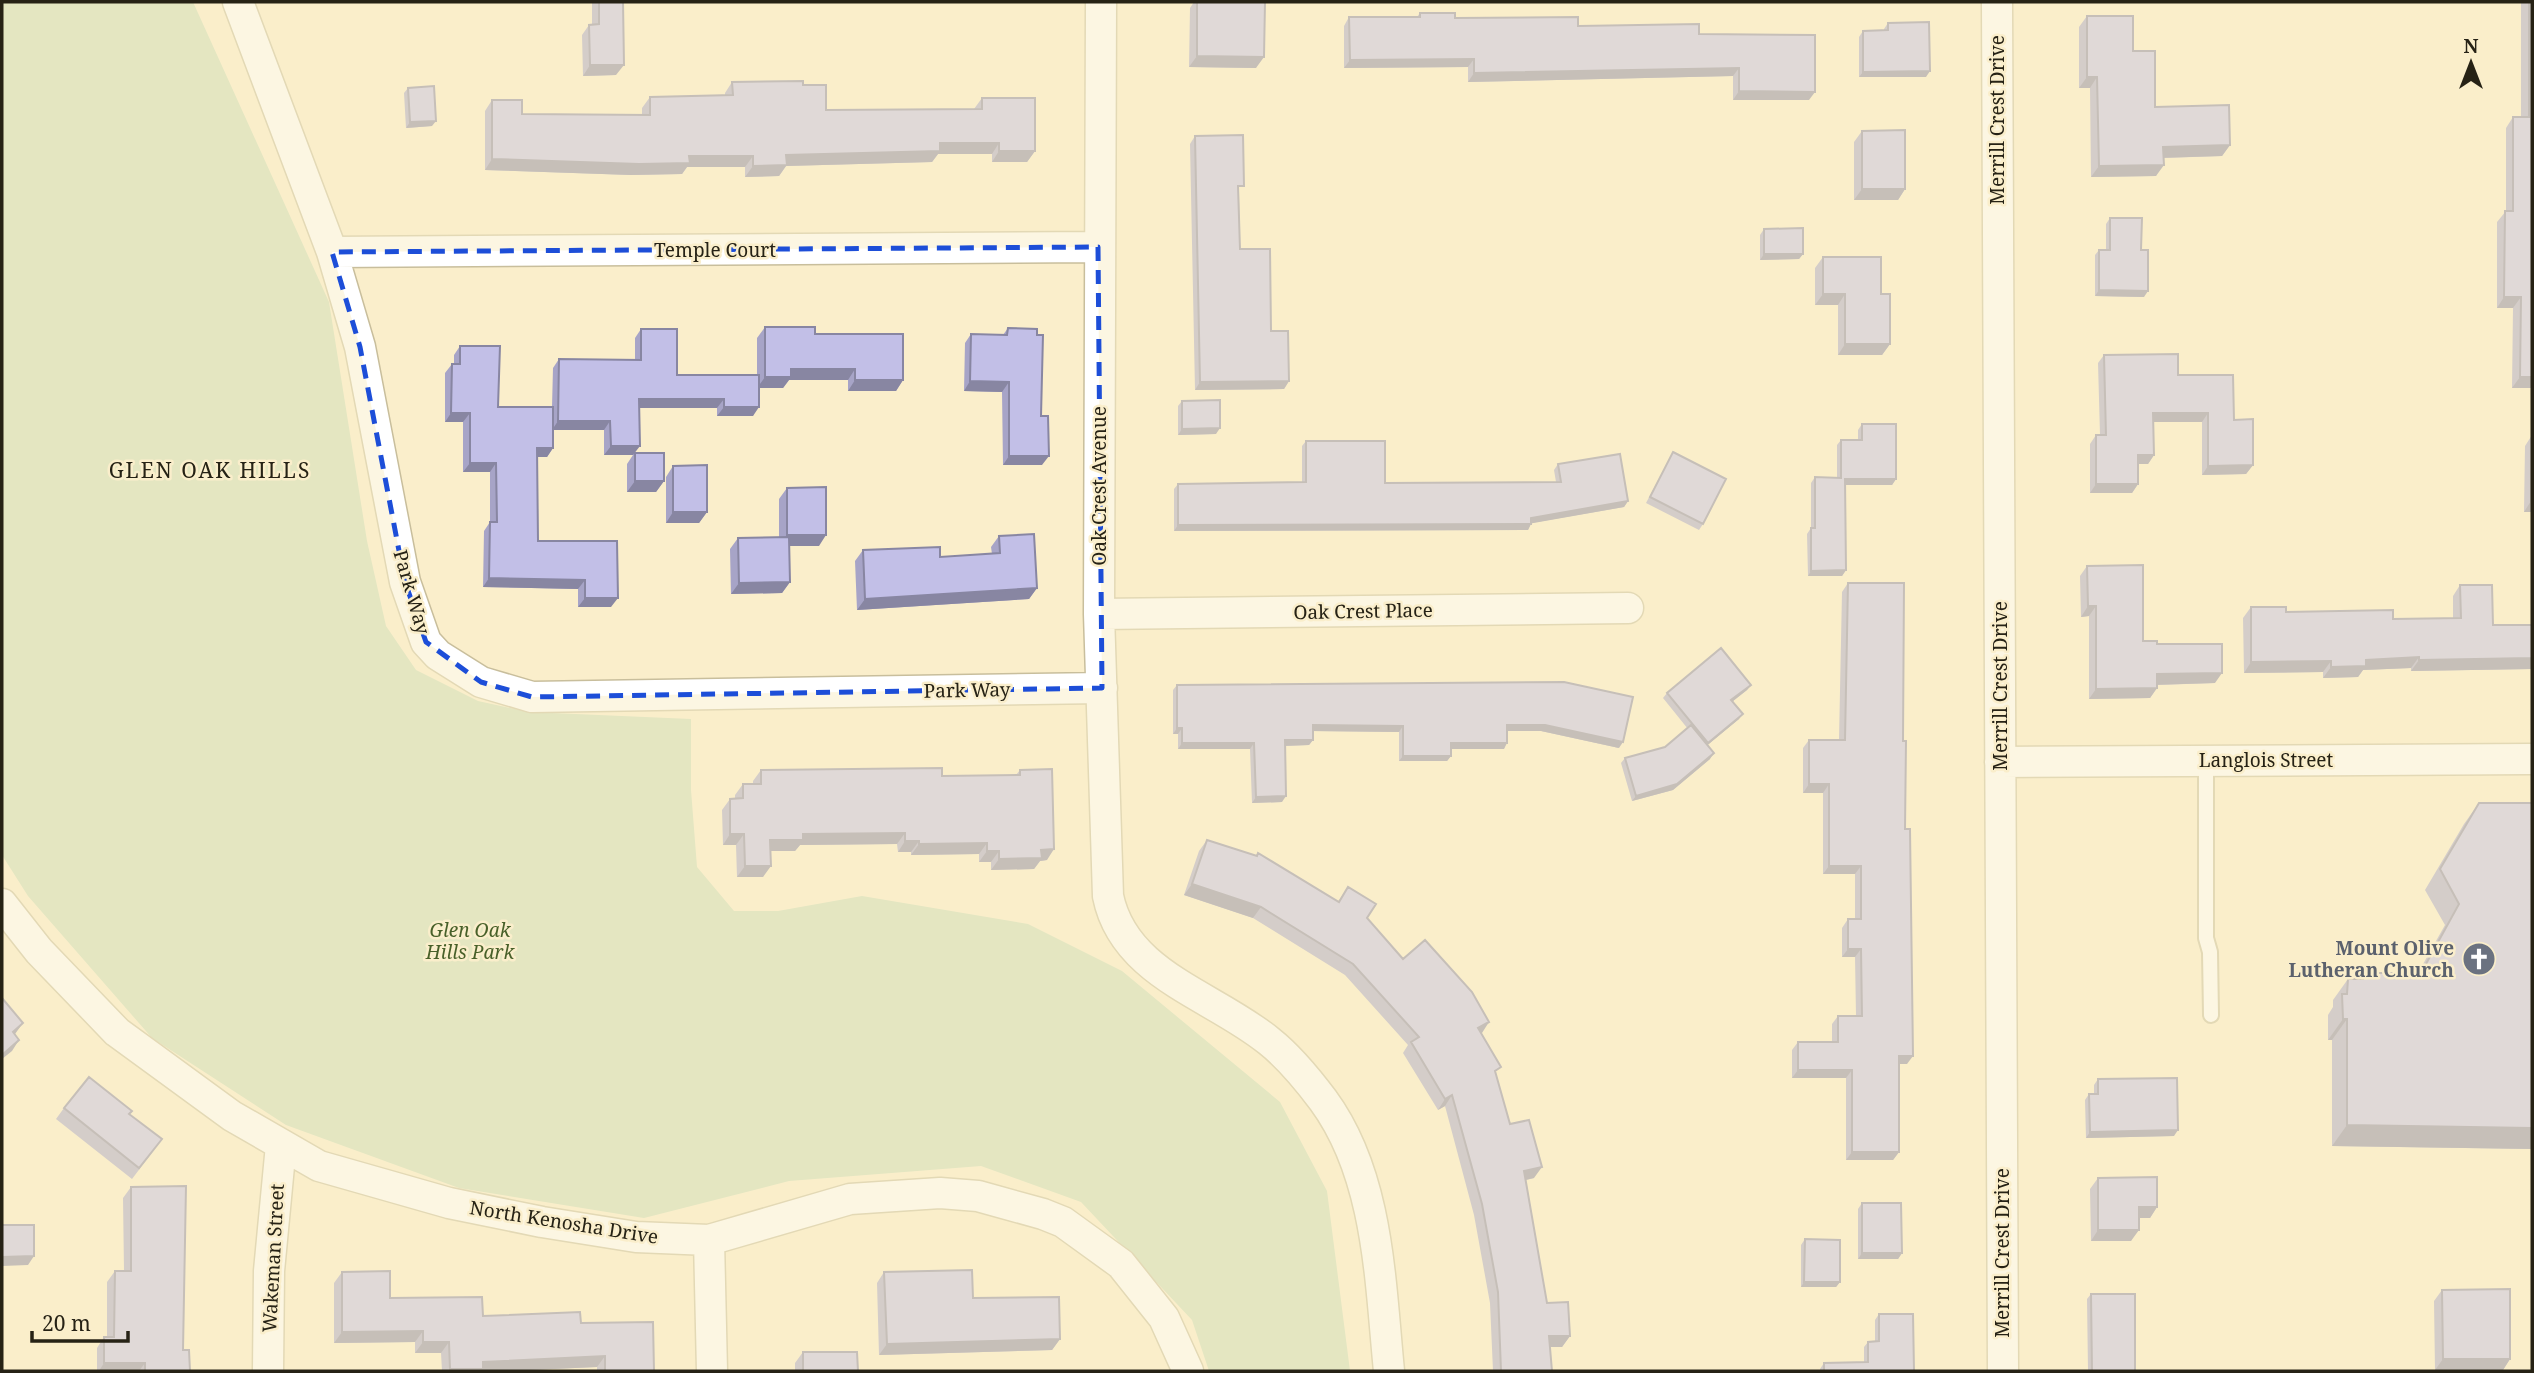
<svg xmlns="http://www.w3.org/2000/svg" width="2534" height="1373" font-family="'Noto Serif',serif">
  <rect width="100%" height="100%" fill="#faeecb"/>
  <path fill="#c9dbb7" d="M2 2H193L329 302 367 541 386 626 416 670 478 701 529 712 691 719V790L697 867 734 911H778L862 896 1028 924 1122 971 1280 1102 1327 1191 1350 1371H1209L1192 1320 1081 1202 981 1166 789 1181 644 1218 459 1188 286 1125 152 1038 28 896 2 855Z"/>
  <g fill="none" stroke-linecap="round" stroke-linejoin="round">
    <defs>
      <path id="service" d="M2206 760V938L2210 952 2211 1015"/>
      <path id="minor" d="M238 2 332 252 360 347 405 582 426 642 438 655 481 682 532 697 1102 688
        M1101 2 1099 614 1108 896C1124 975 1213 995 1269 1041 1288 1056 1308 1080 1323 1100 1379 1176 1380 1281 1389 1371
        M1997 2 2003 1371
        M332 252 1098 247
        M1099 614 1628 608
        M2000 762 2532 759
        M2 904 39 951 117 1032 232 1116 319 1166 449 1203 542 1222 636 1237 709 1240 850 1199 940 1193 978 1196 1043 1214 1063 1222 1121 1264 1164 1318 1188 1371
        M709 1240 712 1371
        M268 1371 269 1271 281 1145"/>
    </defs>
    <use href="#service" stroke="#c8be9c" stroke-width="18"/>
    <use href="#minor" stroke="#c8be9c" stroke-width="33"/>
    <use href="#service" stroke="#fff" stroke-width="14"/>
    <use href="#minor" stroke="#fff" stroke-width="30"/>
  </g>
  <path fill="#a7a4c7" d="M592 2H624L623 3 616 75 583 76 582 35 589 25H592Z
    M1194 2H1265L1256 68 1189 67 1190 8Z
    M2496 2H2532V388H2512L2513 308H2497V222L2506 211V128L2513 117H2521V2Z
    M1420 13 1455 18 1699 34 1809 100H1733V76L1468 82V67L1344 68V26L1349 17H1417Z
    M2087 16 2133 51 2155 107 2230 145 2222 156 2163 158 2156 176 2091 177 2090 88H2079V27Z
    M1888 23 1926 77H1859V37L1863 31H1884V29Z
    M732 82 803 85 826 110 974 109 982 98 1035 151 1027 162H992V154H938L932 162 786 166 779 176 745 177V167H687L682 174 631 175 485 170V111L492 100 522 114 642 115V108L650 97 725 95V93Z
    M408 88 432 126 406 128 404 93Z
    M1862 131 1905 189 1898 200H1854V142Z
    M1195 136 1239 193 1240 249 1289 381 1284 389 1195 390 1190 144Z
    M2110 218 2144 297 2095 296V255L2099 250H2106V224Z
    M1764 229 1803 254 1799 259 1760 260V235Z
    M1823 257 1890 344 1882 355H1838V305H1815V268Z
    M765 327 815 334 903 380 896 391H848V380H789L783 388H759L753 416H717V408H639L635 453 664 481 656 492H627V464L633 455H604V430H553V448L547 457H537L538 541H617L611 607H578V589L483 587 484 531 490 522V472H463V422H445V373L452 364H454V355L460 346 498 407H552L553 368 559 359 635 360V338L641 329 677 375H757V338Z
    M1008 328 1037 335 1041 416 1042 465H1003L1002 392 964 391 965 343 971 334 1003 335Z
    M2104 355 2178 375 2234 420 2253 465 2246 474 2202 475V422H2154V455L2148 464H2138V484L2132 493H2090V444L2096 435H2100L2098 363Z
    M1182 401 1216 434 1178 435V406Z
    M1862 424 1896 479 1892 485H1845L1846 570 1842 576H1808L1807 534 1811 528V483L1815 477 1837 478V445L1841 440H1858V430Z
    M2532 435V512H2524L2525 446Z
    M1306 441 1385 483 1556 482 1554 470 1558 464 1628 501 1624 507 1531 523 1528 530 1174 531V489L1178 484 1302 482V446Z
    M1673 452 1703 524 1699 530 1646 503Z
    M673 466 707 512 699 523H666V477Z
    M787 488 819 546H789L790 582 782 593 731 594 730 549 738 538 779 537V499Z
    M999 536 1037 588 1029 599 857 610 855 561 863 550 940 557 992 554 991 547Z
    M2087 566 2143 641 2157 644 2215 683 2157 685V688L2150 698 2089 699V616L2081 617 2080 576Z
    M1848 583 1903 741 1905 829 1907 1064H1899V1152L1893 1160H1846V1078H1792V1050L1798 1042H1832V1024L1838 1016H1856L1855 957H1842V928L1848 919H1855V874H1823V793H1803V748L1809 740H1839L1842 592Z
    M2460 585 2493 625H2532V685V669L2411 671V668L2363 670 2358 677 2323 678V672L2244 673 2243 618 2251 607 2286 612 2393 619 2453 618V596Z
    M1564 682 1619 748 1541 731H1507L1504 749H1451V756L1447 761H1399V732L1313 731V740L1309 745 1285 746 1282 802 1252 803 1250 749H1178V734H1173V690L1177 685Z
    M1751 685 1747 690 1733 701 1739 719 1707 745 1710 759 1673 790 1632 801 1621 763 1625 758 1665 747 1688 729 1663 698 1667 693Z
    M761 770 942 776 1016 775 1020 770 1047 860 1040 861 1034 869 991 870V862H979V854L911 855V852H898L897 844 800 845 795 851H771L763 877H737L736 845H723L722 810 730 799 735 798V795L743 784H753V781Z
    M2479 803H2532V1149L2332 1146V1040H2328V1015L2333 1007V1000L2348 979H2359L2363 973H2418L2445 925 2425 890 2464 824Z
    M1207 840 1256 856 1258 853 1338 902 1348 887 1367 918 1403 959 1481 1033 1496 1074 1510 1124 1534 1178 1526 1180 1547 1303 1570 1336 1562 1347H1550L1551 1371H1493L1490 1303 1474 1215 1445 1106 1438 1110 1403 1053 1408 1045 1345 975 1253 918 1184 895 1199 851Z
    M2098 1079 2174 1136 2086 1138 2085 1100 2089 1094H2094V1085Z
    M64 1108 129 1114 154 1150 132 1179 56 1119Z
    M2098 1178 2157 1207 2150 1218H2139L2131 1241H2091L2090 1189Z
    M131 1187 183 1350 190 1371H97V1348L104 1337H107V1282L115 1271H124L123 1198Z
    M1862 1203 1902 1253 1898 1259H1858V1209Z
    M1805 1239 1840 1282 1836 1287H1801V1245Z
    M342 1272 390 1298 483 1316 581 1323 654 1371H597V1367L507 1371H442L441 1353H415V1342L334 1343V1283Z
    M884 1272 973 1298 1060 1339 1052 1350 879 1355 877 1283Z
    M2442 1290 2510 1359 2503 1370H2435L2434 1301Z
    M2091 1294 2135 1371H2088L2087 1299Z
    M1879 1314 1914 1371H1820V1369L1824 1363H1864V1347L1868 1342 1875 1341V1320Z
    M803 1352 858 1371H795V1363Z"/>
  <path fill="#8886a2" d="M1197 56 1264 57 1256 68 1189 67Z
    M1474 59 1468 67 1344 68 1350 60Z
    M590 65H624L616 75 583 76Z
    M1739 68 1733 76 1468 82 1474 73Z
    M1930 71 1926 77H1859L1863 72Z
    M2087 77H2097L2090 88H2079Z
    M1739 91 1815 92 1809 100H1733Z
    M436 121 432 126 406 128 410 122Z
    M940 143H999L992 154H938L932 162 786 166 779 176 745 177 753 166 786 155Z
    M2230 145 2222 156 2156 158 2163 147Z
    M999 151H1035L1027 162H992Z
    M689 156H753L745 167H687L682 174 631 175 485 170 492 159Z
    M2164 165 2156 176 2091 177 2099 166Z
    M1862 189H1905L1898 200H1854Z
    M1764 254H1803L1799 259 1760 260Z
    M2099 290 2148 291 2144 297 2095 296Z
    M1823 294H1845L1838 305H1815Z
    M2504 297H2521L2513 308H2497Z
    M1845 344H1890L1882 355H1838Z
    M791 369H855L848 380H789L783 388H757L765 377Z
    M2520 377H2532V388H2512Z
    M855 380H903L896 391H848Z
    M970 381 1009 382 1002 392 964 391Z
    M1289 381 1284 389 1195 390 1200 382Z
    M639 399H724L717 408H633Z
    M724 407H759L753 416H717Z
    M451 413H470L463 422H445Z
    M2153 413H2208L2202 422H2147Z
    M558 421H610L604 430H552Z
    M1220 428 1216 434 1178 435 1182 429Z
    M611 446H640L633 455H604Z
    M537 448H553L547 457H531Z
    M2138 455H2154L2148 464H2132Z
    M1009 456H1049L1042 465H1003Z
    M470 463H496L490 472H463Z
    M2253 465 2246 474 2202 475 2208 466Z
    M1845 479H1896L1892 485H1841Z
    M635 481H664L656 492H627Z
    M2096 484H2138L2132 493H2090Z
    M1628 501 1624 507 1528 524 1531 518Z
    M2531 501 2532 512H2524Z
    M673 512H707L699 523H666Z
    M1531 524 1528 530 1174 531 1178 525Z
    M787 535H826L819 546H780Z
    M1846 570 1842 576H1808L1811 571Z
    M489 578 585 580 578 589 483 587Z
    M790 582 782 593 731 594 739 583Z
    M1037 588 1029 599 857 610 865 599Z
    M585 598H618L611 607H578Z
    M2088 606H2096L2089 616 2081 617Z
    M2419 657 2411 668 2363 670 2358 677 2323 678 2331 667 2366 660Z
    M2532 658V669L2411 671 2419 660Z
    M2331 661 2323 672 2244 673 2251 662Z
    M2222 673 2215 683 2150 685 2157 674Z
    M1751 685 1747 690 1728 705 1731 700Z
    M2157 688 2150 698 2089 699 2096 689Z
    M1743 714 1739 719 1704 748 1708 743Z
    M1313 725 1403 726 1399 732 1309 731Z
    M1507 725H1545L1623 742 1619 748 1541 731H1503Z
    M1177 728H1182L1178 734H1173Z
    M1285 740H1313L1309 745 1281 746Z
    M1182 743H1254L1250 749H1178Z
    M1451 743H1507L1504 749H1447Z
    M1714 753 1710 759 1673 790 1632 801 1636 796Z
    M1403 756H1451L1447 761H1399Z
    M1809 784H1829L1823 793H1803Z
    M1286 796 1282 802 1252 803 1256 797Z
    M905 833 897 844 800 845 795 851H763L770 840 803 834Z
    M730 834H744L736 845H723Z
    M905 841H919L911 852H898Z
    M987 843 979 854 911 855 919 844Z
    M1054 849 1047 860 1040 861 1034 869 991 870 999 859 1041 850Z
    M987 851H999L991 862H979Z
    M745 866H771L763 877H737Z
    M1829 866H1861L1855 874H1823Z
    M1192 884 1261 907 1253 918 1184 895Z
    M1848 949H1861L1855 957H1842Z
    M2343 1019H2347L2332 1040H2328Z
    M1489 1022 1482 1033 1470 1039 1478 1028Z
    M23 1023 15 1034 13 1032Z
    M19 1040 12 1051 2 1059V1055Z
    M1899 1056H1913L1907 1064H1893Z
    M1798 1070H1852L1846 1078H1792Z
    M1452 1095 1445 1106 1438 1110 1445 1099Z
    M2347 1125 2532 1128V1149L2332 1146Z
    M2178 1130 2174 1136 2086 1138 2090 1132Z
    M1852 1152H1899L1893 1160H1846Z
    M1542 1167 1534 1178 1516 1182 1524 1171Z
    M2139 1207H2157L2150 1218H2131Z
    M2098 1230H2139L2131 1241H2091Z
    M1862 1253H1902L1898 1259H1858Z
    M34 1256 28 1265 2 1266V1257Z
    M1804 1282H1840L1836 1287H1801Z
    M423 1331 415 1342 334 1343 342 1332Z
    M1549 1336H1570L1562 1347H1541Z
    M1060 1339 1052 1350 879 1355 887 1344Z
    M423 1342H449L441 1353H415Z
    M605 1356 597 1367 507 1371H448L450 1369 483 1362Z
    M2443 1359H2510L2503 1370H2435Z
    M104 1363H145L139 1371H99Z"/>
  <path fill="#c2bfe7" stroke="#8886a2" stroke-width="2" d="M599 2H623L624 65H590L589 25 599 24Z
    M1197 2H1265L1264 57 1197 56Z
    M2529 2H2532V377H2520L2521 297H2504L2505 211H2513V117H2529Z
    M1420 13H1455V18L1578 17V26L1699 24V34L1815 35V92L1739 91V68L1474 73V59L1350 60 1349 17H1420Z
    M2087 16H2133V51H2155V107L2229 105 2230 145 2163 147 2164 165 2099 166 2097 77H2087Z
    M1929 22 1930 71 1863 72V31L1888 30V23Z
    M803 81V85H826V110L982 109V98H1035V151H999V143H940V151L786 155 787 165 753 166V156H689L690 163 639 164 492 159V100H522V114L650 115V97L733 95 732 82Z
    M434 86 436 121 410 122 408 88Z
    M1905 130V189H1862V131Z
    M1243 135 1244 186H1238L1240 249H1270L1271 331H1288L1289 381 1200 382 1195 136Z
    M2110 218H2142L2141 250H2148V291L2099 290V250H2110Z
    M1803 228V254H1764V229Z
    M1823 257H1881V294H1890V344H1845V294H1823Z
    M765 327H815V334H903V380H855V369H791V377H765Z
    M1008 328 1037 329V335H1043L1041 416H1048L1049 456H1009V382L970 381 971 334 1007 335Z
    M641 329H677V375H759V407H724V399H639L640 446H611L610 421H558L559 359 641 360Z
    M460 346H500L498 407H553V448H537L538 541H617L618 598H585V580L489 578 490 522H497L496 463H470V413H451L452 364H460Z
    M2178 354V375H2233L2234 420 2253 419V465L2208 466V413H2153L2154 455H2138V484H2096V435H2106L2104 355Z
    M1220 400V428L1182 429V401Z
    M1862 424H1896V479H1845L1846 570 1811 571V528H1815V477L1841 478V440H1862Z
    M1306 441H1385V483L1561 482 1558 464 1620 454 1628 501 1531 518V524L1178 525V484L1306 482Z
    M1673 452 1726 479 1703 524 1650 497Z
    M635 453H664V481H635Z
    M2532 456V501H2531Z
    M707 465V512H673V466Z
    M826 487V535H787V488Z
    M1034 534 1037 588 865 599 863 550 940 547V557L1000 553 999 536Z
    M789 537 790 582 739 583 738 538Z
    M2143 565V641H2157V644H2222V673L2157 674V688L2096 689V606H2088L2087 566Z
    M1848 583H1904L1903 741H1906L1905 829H1910L1913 1056H1899V1152H1852V1070H1798V1042H1838V1016H1862L1861 949H1848V919H1861V866H1829V784H1809V740H1845Z
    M2460 585H2492L2493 625H2532V658L2419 660V657L2366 660V666L2331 667V661L2251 662V607H2286V612L2393 610V619L2461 618Z
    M1721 648 1751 685 1731 700 1743 714 1708 743 1667 693Z
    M1564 682 1633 697 1623 742 1545 725H1507V743H1451V756H1403V726L1313 725V740H1285L1286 796 1256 797 1254 743H1182V728H1177V685Z
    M1691 725 1714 753 1677 784 1636 796 1625 758 1665 747Z
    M942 768V776L1020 775V770L1052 769 1054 849 1041 850 1042 858 999 859V851H987V843L919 844V841H905V833L803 834V840H770L771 866H745L744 834H730V799L743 798V784H761V770Z
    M2479 803H2532V1128L2347 1125V1019H2343L2342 994H2347L2348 979H2363V973H2421L2459 904 2440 869Z
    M1207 840 1257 856 1258 853 1339 902 1348 887 1376 904 1367 918 1403 959 1425 940 1472 992 1489 1022 1478 1028 1501 1067 1495 1071 1510 1124 1529 1120 1542 1167 1524 1171 1547 1303 1568 1302 1570 1336H1549L1552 1371H1501L1498 1292 1482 1204 1452 1095 1445 1099 1411 1042 1419 1037 1353 964 1261 907 1192 884Z
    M2 998 23 1023 13 1032 19 1040 2 1055Z
    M89 1077 132 1111 129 1114 162 1139 139 1168 64 1108Z
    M2177 1078 2178 1130 2090 1132 2089 1094H2098V1079Z
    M2157 1177V1207H2139V1230H2098V1178Z
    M186 1186 183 1350H189L190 1371H145V1363H104V1337H114L115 1271H131V1187Z
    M1862 1203H1901L1902 1253H1862Z
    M2 1225H34V1256L2 1257Z
    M1805 1239 1840 1240V1282H1804Z
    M972 1270 973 1298 1059 1297 1060 1339 887 1344 884 1272Z
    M390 1271V1298L482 1297 483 1316 580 1312 581 1323 653 1322 654 1371H605V1356L483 1362V1369H450L449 1342H423V1331L342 1332V1272Z
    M2510 1289V1359H2443L2442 1290Z
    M2091 1294H2135V1371H2092Z
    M1879 1314H1913L1914 1371H1824V1363L1868 1362V1342L1879 1341Z
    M803 1352H857L858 1371H803Z"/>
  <path d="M0 0H2534V1373H0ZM1098 247 1102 688 532 697 481 682 426 642 405 582 360 347 332 252Z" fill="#faeecb" fill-opacity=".55" fill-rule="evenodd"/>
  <path fill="none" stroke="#1d4ed8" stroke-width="5" stroke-dasharray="14 9" stroke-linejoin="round" d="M1098 247 1102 688 532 697 481 682 426 642 405 582 360 347 332 252Z"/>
  <defs>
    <symbol id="church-disc" viewBox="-11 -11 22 22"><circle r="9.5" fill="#6b7280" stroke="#faeecb"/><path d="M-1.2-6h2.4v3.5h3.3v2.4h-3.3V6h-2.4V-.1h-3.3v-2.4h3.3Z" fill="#fff"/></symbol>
  </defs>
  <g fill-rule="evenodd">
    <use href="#church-disc" x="2460" y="940" width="38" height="38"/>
  </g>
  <g text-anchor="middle" stroke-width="5" stroke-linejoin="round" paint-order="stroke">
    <g font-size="19" fill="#262215" stroke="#faeecb">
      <text transform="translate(1997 120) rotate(-90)" y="7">Merrill Crest Drive</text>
      <text x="715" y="257">Temple Court</text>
      <text transform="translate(1099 486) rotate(-90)" y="7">Oak Crest Avenue</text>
      <text transform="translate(412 592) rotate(74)" y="7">Park Way</text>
      <text transform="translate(1363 611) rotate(-1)" y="7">Oak Crest Place</text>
      <text transform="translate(2000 686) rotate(-90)" y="7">Merrill Crest Drive</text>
      <text transform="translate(967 690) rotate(-1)" y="7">Park Way</text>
      <text x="2266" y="767">Langlois Street</text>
      <text transform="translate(564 1222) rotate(9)" y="7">North Kenosha Drive</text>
      <text transform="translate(2002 1253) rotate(-90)" y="7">Merrill Crest Drive</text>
      <text transform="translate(273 1258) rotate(-87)" y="7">Wakeman Street</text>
    </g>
    <g font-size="19" font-style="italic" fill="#486029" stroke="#faeecb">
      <text x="470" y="937">Glen Oak<tspan x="470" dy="22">Hills Park</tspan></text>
    </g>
    <g font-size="19" font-weight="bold" fill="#5b616d" stroke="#faeecb" text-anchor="end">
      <text x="2454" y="955">Mount Olive<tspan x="2454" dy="22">Lutheran Church</tspan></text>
    </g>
    <g font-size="21" letter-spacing="2" fill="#262215" stroke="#faeecb">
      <text x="210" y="478">GLEN OAK HILLS</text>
    </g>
  </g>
  <rect width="2534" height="1373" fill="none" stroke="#262215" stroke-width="7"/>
  <g transform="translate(2471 63)" stroke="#faeecb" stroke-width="5" paint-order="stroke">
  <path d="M0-5L12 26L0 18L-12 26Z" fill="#262215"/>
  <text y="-10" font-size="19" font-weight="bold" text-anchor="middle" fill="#262215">N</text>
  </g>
  <path d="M32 1331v10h96v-10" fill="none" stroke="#262215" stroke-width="3.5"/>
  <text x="42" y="1331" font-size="21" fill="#262215" stroke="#faeecb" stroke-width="5" paint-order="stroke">20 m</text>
</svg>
